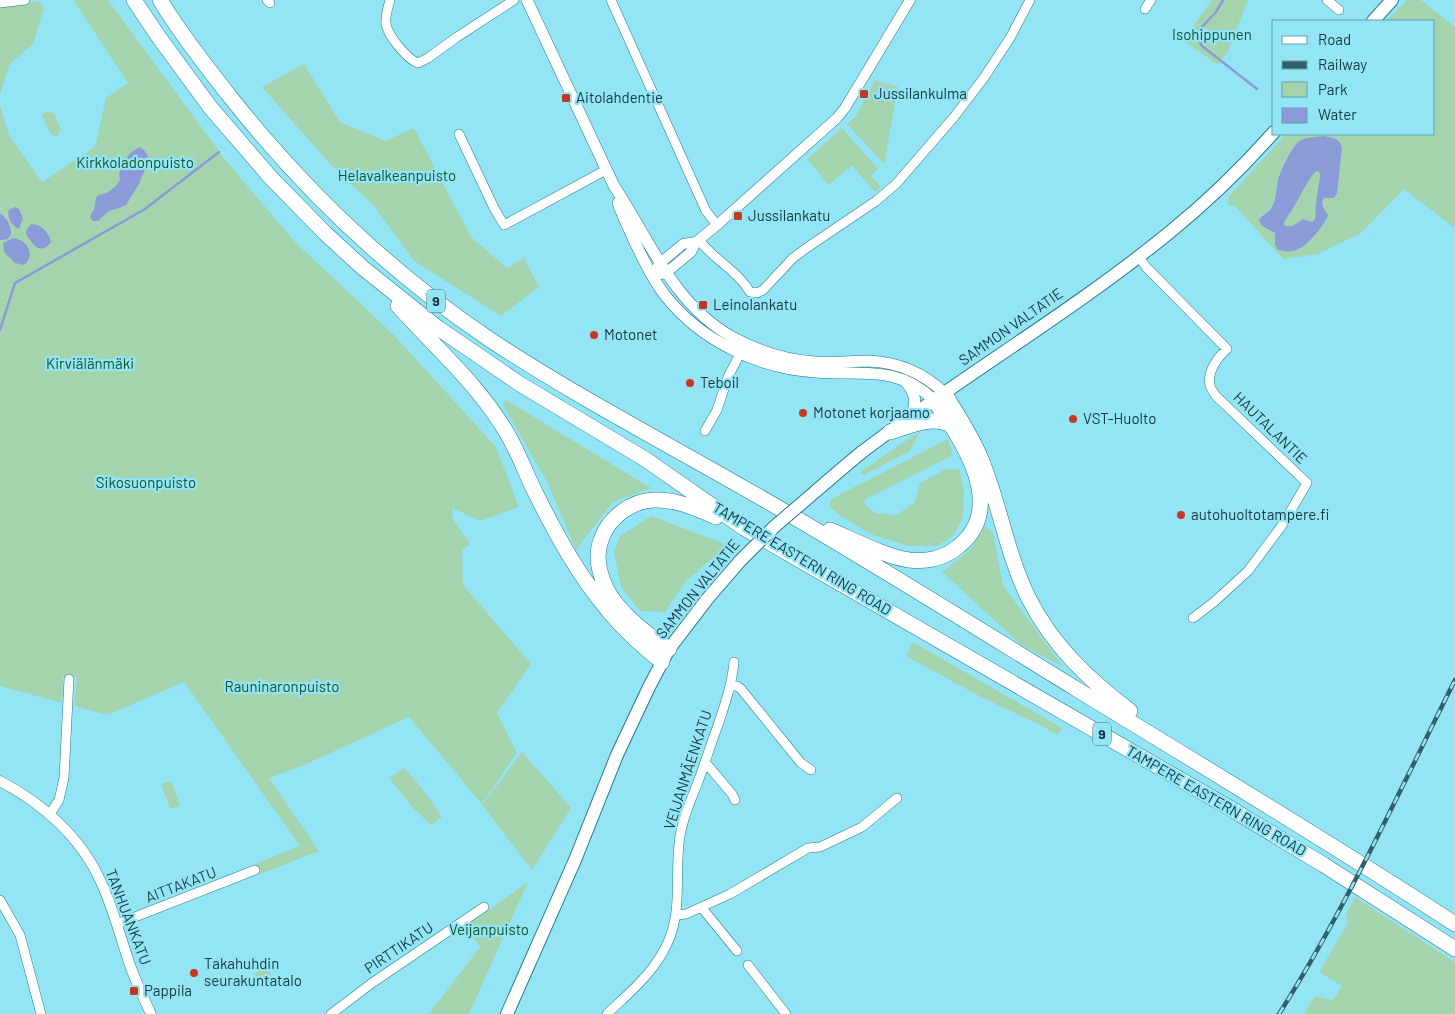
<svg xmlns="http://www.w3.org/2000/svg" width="1455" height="1014" font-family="Barlow,sans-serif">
  <rect width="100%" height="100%" fill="#93e5f5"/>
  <path fill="#a4d4ae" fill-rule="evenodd" d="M73 0H108L227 162 297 244 394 335 496 447 519 507 480 521 452 508 453 519 470 544 462 550 463 585 531 664 497 713 517 753 482 804 409 717 302 766 269 778 319 851 258 875 253 865 300 846 184 682 107 715 74 706 77 677H63L62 703 0 686V106L9 135 42 182 95 147 106 98 128 83Z
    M1212 0H1248L1228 51 1218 65 1183 40Z
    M1407 0H1421L1455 27V228L1404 189 1361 233 1318 254 1283 259 1236 207 1227 204 1228 197 1286 134H1434V21H1387ZM1294 147 1342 148 1322 202 1323 207 1328 215C1327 226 1307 242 1299 250L1275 244V233L1262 226 1261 216C1279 205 1273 196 1278 179 1282 167 1288 157 1294 147Z
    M38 1 44 8 33 44 9 65 0 95V6Z
    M304 64 340 122 385 141 414 128 471 237 507 268 524 258 539 287 501 316 414 261 373 205 331 165 262 87Z
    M875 80 898 87 884 164 847 124 855 117Z
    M49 111 55 115 61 130 57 136 54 137 49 131 41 114Z
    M842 128 878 169 871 176 881 187 875 192 852 166 828 185 825 180 807 159Z
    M1319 171 1320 176 1316 203 1315 219 1312 222 1303 219 1292 226 1288 227 1284 225V222C1296 206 1303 187 1315 172Z
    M506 400 651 488 613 502 576 550 547 482 503 405Z
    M920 431 910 451 864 475 860 472Z
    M948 439 953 455 866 499 864 503 875 513 897 515 915 502 920 483 944 470 959 469 964 489 963 517 954 535 938 546H908L870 534 839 515 830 507 831 499Z
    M651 516 728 545 686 581 665 612 640 611 621 587 614 552 620 536Z
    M985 526 993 533 1003 585 1063 667 1019 643 942 572 971 549Z
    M913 642 1062 728 1058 735 1038 724 983 698 906 656Z
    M522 752 571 808 532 870 482 805Z
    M404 768C419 783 430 799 442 817L431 825 414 809 389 778Z
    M171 781 180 806 170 809 161 784Z
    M528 882 469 1014H429L480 947 466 926Z
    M1355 897 1455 962V1014H1304L1315 996 1333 1000 1342 986 1319 972 1348 923 1346 914Z
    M268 967 273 980 258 985 255 973Z"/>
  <path fill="#8a9bd7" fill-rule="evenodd" d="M1324 136C1333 138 1340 138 1342 148L1337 193 1334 198H1324L1322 202 1323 207 1328 215C1327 223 1305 248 1297 250 1291 252 1283 252 1277 249L1275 244V233L1262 226 1259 220C1262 214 1269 213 1272 207 1276 199 1276 189 1278 180 1281 170 1292 145 1301 140 1307 137 1317 137 1324 136ZM1319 171 1320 176 1316 203 1315 219 1312 222 1303 219C1297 223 1291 229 1284 225V222C1296 206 1303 187 1315 172Z
    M140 147 145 151 149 159 139 184 126 205 122 207 109 211 98 221H93L90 217 94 209 96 198 98 195 107 193 116 186 120 180 119 173C126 161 125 154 140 147Z
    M15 207 19 209 23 218 19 229C12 226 6 217 9 210Z
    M0 213C10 220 19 241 0 240Z
    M31 224C41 224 49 232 51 242 40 256 33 245 26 234L27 229Z
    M13 238C26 239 37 255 24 265L15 263 4 252 3 243Z"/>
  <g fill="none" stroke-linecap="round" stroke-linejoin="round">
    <path stroke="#8a9bd7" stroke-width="2.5" d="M1223 0 1216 12 1200 29 1196 36 1202 46 1257 89
      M0 330 15 283 145 209 219 152"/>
    <defs>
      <path id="minor" d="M267 0 270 3
        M390 0C388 7 385 16 386 24 388 36 407 59 418 63L428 58 457 37 514 0
        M611 0 706 211 717 225
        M1327 0 1339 10
        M0 3 25 0
        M1145 9 1151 0
        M459 134 494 208 504 225 606 170
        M699 240C714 260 738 271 750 292L757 293 763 290 793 258 805 249 876 201 896 184 954 117 983 79 1010 38 1030 0
        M1139 257 1146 267 1227 349C1218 357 1207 371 1210 385 1210 388 1214 393 1216 396L1307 483 1283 524 1248 571 1214 602 1193 618
        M705 431 717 410 728 377 743 348
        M730 685 737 686 741 689 801 763 811 770
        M705 762 732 794 735 800
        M50 814 59 800 64 778 69 679
        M0 900 20 935 41 1014
        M702 908 737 951
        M676 915 686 914 730 894 808 848 820 847 862 827 897 798
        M117 924 255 870
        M748 965 786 1014
        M331 1014 372 983 484 907
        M607 1014C630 992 655 972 668 942 683 909 674 871 680 836 683 817 691 800 698 782 705 763 711 744 718 725 725 704 732 684 734 662"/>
      <path id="tertiary" d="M661 274 666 273 691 252 696 242
        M652 276 659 264 683 244 696 242 717 225 837 118 845 108 910 0
        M0 781C42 803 81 837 101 882 114 910 121 940 131 968 137 984 144 999 151 1014"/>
      <path id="secondary" d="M527 0 614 186C650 240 672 303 732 337 758 351 786 360 815 362 833 364 851 361 869 361 897 362 924 373 944 393
        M618 203C622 215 628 226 633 238 642 257 651 277 664 294 699 340 759 369 816 372 862 376 896 364 934 400
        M905 381C916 393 917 403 911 417"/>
      <path id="primary" d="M1373 21 1392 0
        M816 491C831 478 846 465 862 452 962 376 1072 312 1170 232 1207 202 1242 168 1274 132
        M507 1014 575 860 617 755 649 687 669 649 708 598 740 561"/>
      <path id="motorway" d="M134 0 158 36 210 107 271 178 326 234 363 268 438 328 520 384 645 459 744 528 1228 807 1324 865 1455 949
        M160 0C181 34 206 66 231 98 305 191 391 273 489 339 586 403 689 455 789 514 886 571 982 631 1078 690 1204 767 1331 843 1455 924
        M398 306C436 348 480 386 508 435 519 454 526 474 536 494 556 534 578 575 607 609 623 629 642 646 662 662
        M944 393C957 414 972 436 981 459 1000 505 1007 555 1029 599 1053 646 1089 680 1130 711
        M890 432C910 426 931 415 951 425
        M830 530C854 540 884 556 909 560 928 562 945 558 959 546 1008 506 961 439 934 400
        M669 649C648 635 618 612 606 588 599 573 595 556 601 540 608 518 631 501 653 500 676 499 695 508 716 517"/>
    </defs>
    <use href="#minor" stroke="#227a89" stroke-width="10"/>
    <use href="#tertiary" stroke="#227a89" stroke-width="11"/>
    <use href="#secondary" stroke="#227a89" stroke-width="12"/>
    <use href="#primary" stroke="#227a89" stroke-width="14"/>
    <use href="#motorway" stroke="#227a89" stroke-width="16"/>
    <use href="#minor" stroke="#fff" stroke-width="9"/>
    <use href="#tertiary" stroke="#fff" stroke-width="10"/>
    <use href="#secondary" stroke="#fff" stroke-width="11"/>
    <use href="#primary" stroke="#fff" stroke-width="12"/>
    <use href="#motorway" stroke="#fff" stroke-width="15"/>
    <defs>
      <path id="rail" d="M1279 1014C1346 908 1399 792 1455 680"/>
    </defs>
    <use href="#rail" stroke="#32606a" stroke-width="4.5"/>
    <use href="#rail" stroke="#93e5f5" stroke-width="2.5" stroke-dasharray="8" stroke-linecap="butt"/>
    <defs>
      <path id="primary-bridge" d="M740 561 774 527 816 491"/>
    </defs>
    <use href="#primary-bridge" stroke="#227a89" stroke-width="14" stroke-linecap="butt"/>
    <use href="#primary-bridge" stroke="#fff" stroke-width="12"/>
  </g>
  <g fill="#c33723" stroke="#93e5f5" stroke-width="2">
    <rect x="859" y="89" width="10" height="10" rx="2.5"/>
    <rect x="561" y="93" width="10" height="10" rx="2.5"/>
    <rect x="733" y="211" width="10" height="10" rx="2.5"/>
    <rect x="698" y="300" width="10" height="10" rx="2.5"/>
    <circle cx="594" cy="335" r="5"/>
    <circle cx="690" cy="383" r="5"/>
    <circle cx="803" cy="413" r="5"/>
    <circle cx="1073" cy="419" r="5"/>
    <circle cx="1181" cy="515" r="5"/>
    <circle cx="194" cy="973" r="5"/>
    <rect x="129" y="986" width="10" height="10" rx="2.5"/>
  </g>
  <g text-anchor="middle" stroke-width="4.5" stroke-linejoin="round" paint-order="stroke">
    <g fill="#93e5f5" stroke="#3b6c76" stroke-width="1">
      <rect x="427" y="289.5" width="18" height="23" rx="4"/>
      <rect x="1093" y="722.5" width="18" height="23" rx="4"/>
    </g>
    <g font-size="14" font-weight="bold" fill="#15383f">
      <text x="436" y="306">9</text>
      <text x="1102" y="739">9</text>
    </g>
    <g font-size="15" fill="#12562c" stroke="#93e5f5">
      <text x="1212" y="40">Isohippunen</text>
      <text x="135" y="168">Kirkkoladonpuisto</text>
      <text x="397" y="181">Helavalkeanpuisto</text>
      <text x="90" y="369">Kirviälänmäki</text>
      <text x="146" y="488">Sikosuonpuisto</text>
      <text x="282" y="692">Rauninaronpuisto</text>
      <text x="489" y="935">Veijanpuisto</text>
    </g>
    <g font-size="15" fill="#15383f" stroke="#93e5f5" text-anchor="start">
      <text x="874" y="99">Jussilankulma</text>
      <text x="576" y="103">Aitolahdentie</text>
      <text x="748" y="221">Jussilankatu</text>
      <text x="713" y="310">Leinolankatu</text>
      <text x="604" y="340">Motonet</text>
      <text x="700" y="388">Teboil</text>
      <text x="813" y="418">Motonet korjaamo</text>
      <text x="1083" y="424">VST-Huolto</text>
      <text x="1191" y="520">autohuoltotampere.fi</text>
      <text x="204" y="969">Takahuhdin<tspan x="204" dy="17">seurakuntatalo</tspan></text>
      <text x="144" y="996">Pappila</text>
    </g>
    <g font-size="15" fill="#15383f" stroke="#93e5f5">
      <text transform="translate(1011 327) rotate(-35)" y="5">SAMMON VALTATIE</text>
      <text transform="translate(1270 428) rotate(44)" y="5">HAUTALANTIE</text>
      <text transform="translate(802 559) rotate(31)" y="5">TAMPERE EASTERN RING ROAD</text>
      <text transform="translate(698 589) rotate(-51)" y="5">SAMMON VALTATIE</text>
      <text transform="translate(688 770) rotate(-72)" y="5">VEIJANMÄENKATU</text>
      <text transform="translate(1216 801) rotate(30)" y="5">TAMPERE EASTERN RING ROAD</text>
      <text transform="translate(181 885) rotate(-21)" y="5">AITTAKATU</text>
      <text transform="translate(128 917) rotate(69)" y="5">TANHUANKATU</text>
      <text transform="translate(399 948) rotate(-34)" y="5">PIRTTIKATU</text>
    </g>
  </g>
  <rect x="1272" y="20" width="162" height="115" fill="#93e5f5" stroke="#61a0ac"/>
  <rect x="1282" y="36" width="25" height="8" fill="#ffffff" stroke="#61a0ac"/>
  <text x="1318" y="45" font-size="15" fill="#15383f">Road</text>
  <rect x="1282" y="61" width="25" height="8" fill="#32606a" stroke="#61a0ac"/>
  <text x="1318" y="70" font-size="15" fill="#15383f">Railway</text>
  <rect x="1282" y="82" width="25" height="15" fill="#a4d4ae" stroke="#61a0ac"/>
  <text x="1318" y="95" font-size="15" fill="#15383f">Park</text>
  <rect x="1282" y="108" width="25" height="15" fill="#8a9bd7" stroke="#61a0ac"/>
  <text x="1318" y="120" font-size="15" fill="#15383f">Water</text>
</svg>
